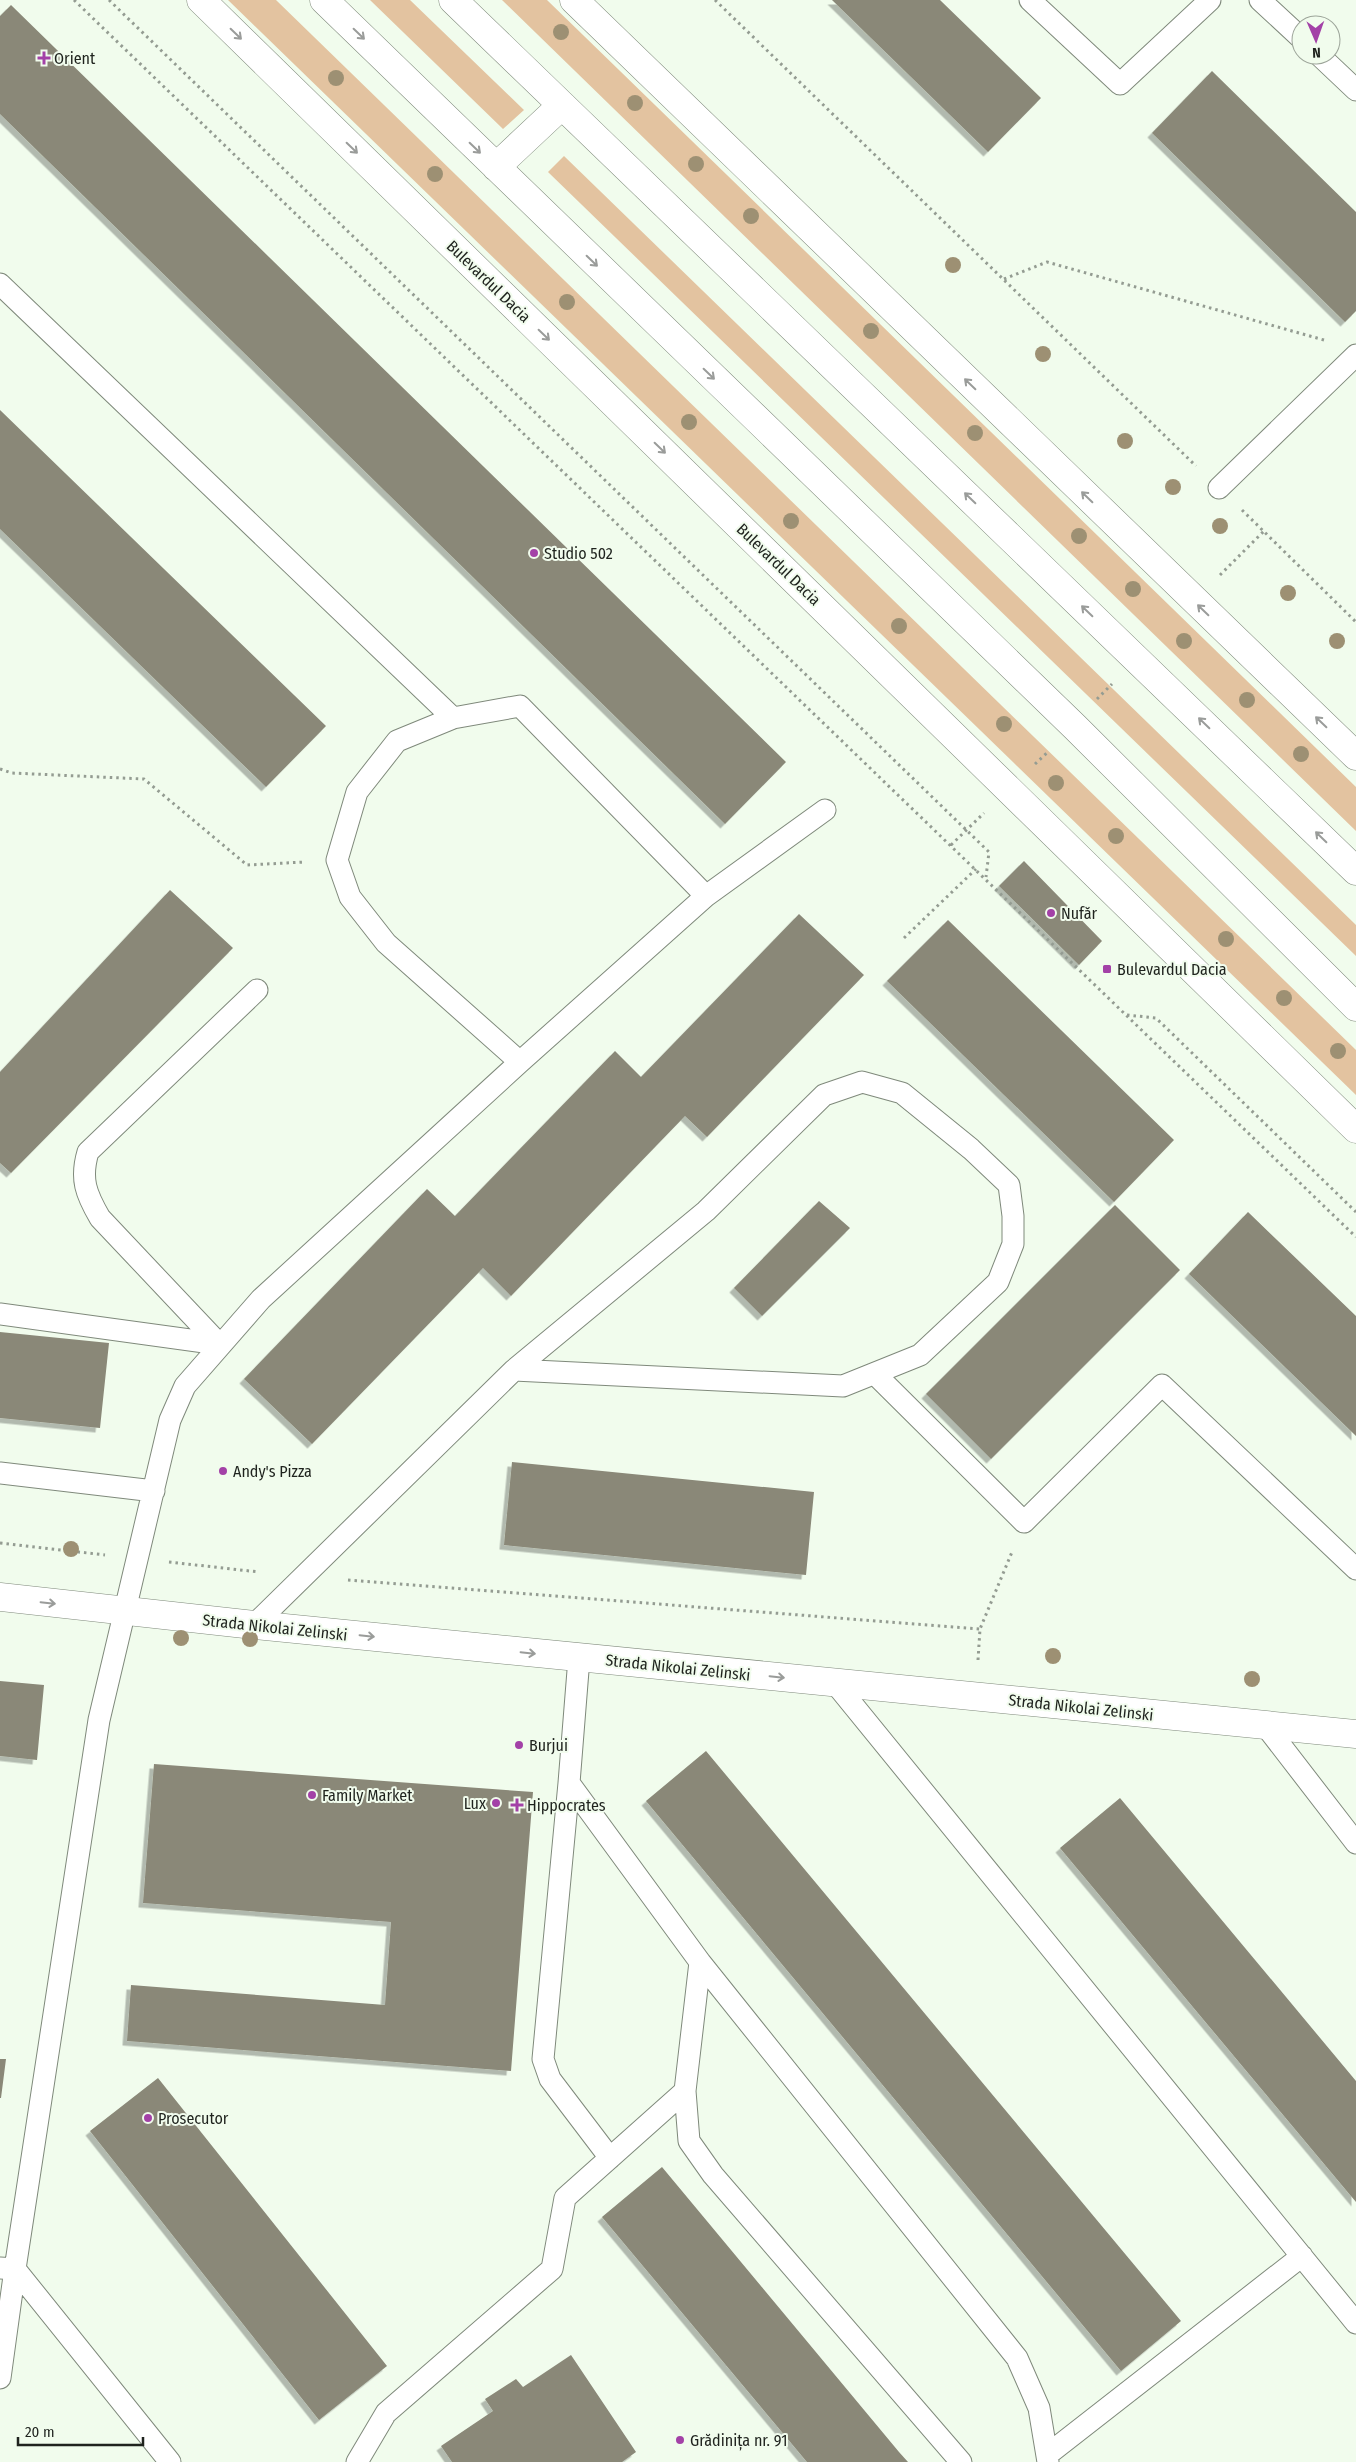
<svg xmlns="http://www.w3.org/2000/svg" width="1356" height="2462" font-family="'Fira Sans Condensed',sans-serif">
  <defs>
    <filter id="shadow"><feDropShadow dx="-4.5" dy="4.5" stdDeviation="0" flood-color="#0004"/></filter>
  </defs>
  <rect width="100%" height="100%" fill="#f1fced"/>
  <path fill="#e3c3a0" d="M228 0H276L1356 1050V1095Z
    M370 0H410L524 110 503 129Z
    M502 0H547L1356 787V831Z
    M564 156 1356 925V956L548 172Z"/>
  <path fill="#8a8878" filter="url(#shadow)" d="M832 0H940L1041 98 988 152Z
    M11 5 786 762 725 824 0 114V16Z
    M1212 71 1356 212V311L1345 322 1152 133Z
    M0 410 326 726 266 787 0 529Z
    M1024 861 1102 941 1079 965 999 886Z
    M170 890 233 948 11 1173 0 1163V1072Z
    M799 914 864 975 707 1137 685 1116 511 1296 483 1268 312 1444 244 1379 427 1189 455 1216 615 1051 641 1077Z
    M948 920 1174 1140 1114 1202 887 981Z
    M819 1201 850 1228 762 1316 734 1288Z
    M1115 1205 1180 1270 991 1459 926 1394Z
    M1248 1212 1356 1316V1436L1189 1274Z
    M0 1332 109 1343 100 1428 0 1418Z
    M512 1462 814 1492 806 1575 504 1545Z
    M0 1681 44 1685 37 1760 0 1756Z
    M706 1751 1181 2321 1121 2371 646 1801Z
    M154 1764 533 1792 511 2071 127 2041 131 1985 385 2005 391 1922 143 1903Z
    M1120 1798 1356 2081V2202L1060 1848Z
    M0 2059H6L1 2098H0Z
    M158 2078 387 2366 319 2420 90 2131Z
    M662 2167 899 2452 908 2462H807L602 2217Z
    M571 2355 636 2452 622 2462H452L441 2446 493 2411 485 2399 516 2379 523 2387Z"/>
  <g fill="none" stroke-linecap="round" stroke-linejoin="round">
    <defs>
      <path id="lane" d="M1030 0 1120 84 1210 0
        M1260 0 1301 38
        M1319 55 1356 90
        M0 284 453 718
        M1219 488 1356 355
        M520 1062 386 943 350 897 337 860 357 792 397 741 453 718 520 706 706 896
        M0 1314 219 1344
        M219 1344 100 1218C86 1194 80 1179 88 1152L257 990
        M875 1374 1024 1522 1162 1385 1356 1569
        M0 1473 154 1491
        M254 1625 514 1370 706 1211 824 1095 862 1082 902 1093 971 1149 1009 1185 1013 1216V1244L998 1282 920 1355 843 1386 514 1370
        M579 1658 569 1783 700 1962
        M835 1683 1356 2323
        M1265 1725 1356 1843
        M569 1783 543 2059 550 2079 610 2158
        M0 2268 15 2269 99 1720 170 1420 185 1386 261 1299 520 1062 706 896 825 810
        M15 2269 170 2462
        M0 2378 15 2269
        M1047 2455 1302 2256
        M357 2462 386 2413 552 2269 565 2198 685 2091
        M961 2462 713 2175 689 2141 685 2091 700 1962 1017 2358 1039 2408 1048 2462"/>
      <path id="street" d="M201 0 1356 1129
        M574 0 1356 756"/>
      <path id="secondary" d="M0 1597 254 1625 1356 1734"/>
      <path id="highway" d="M324 0 1075 727 1356 1007
        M453 0 1356 871
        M496 167 561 106"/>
    </defs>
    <use href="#lane" stroke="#7f897b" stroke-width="23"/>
    <use href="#street" stroke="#7f897b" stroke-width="29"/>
    <use href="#secondary" stroke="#7f897b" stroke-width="29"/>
    <use href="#highway" stroke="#7f897b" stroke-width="29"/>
    <path stroke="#949c92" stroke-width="3" stroke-dasharray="2.5 4" stroke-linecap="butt" d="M74 0 1356 1237
      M109 0 989 852 986 877
      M715 0 1196 466
      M1004 279 1047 262 1324 340
      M1242 510 1356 622
      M1220 575 1264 531
      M1097 699 1112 684
      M1035 764 1049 751
      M0 769 12 773 144 779 247 865 305 862
      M951 845 984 813
      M904 938 976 869
      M1127 1015 1156 1018 1356 1212
      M0 1543 105 1555
      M169 1562 259 1572
      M348 1580 980 1629
      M978 1660 980 1629 1012 1552"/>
    <use href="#lane" stroke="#fff" stroke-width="21"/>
    <use href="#street" stroke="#fff" stroke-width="28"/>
    <use href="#secondary" stroke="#fff" stroke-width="28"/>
    <use href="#highway" stroke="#fff" stroke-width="28"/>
  </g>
  <g fill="#9d9073">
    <circle cx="561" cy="32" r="8"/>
    <circle cx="336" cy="78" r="8"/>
    <circle cx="635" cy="103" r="8"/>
    <circle cx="696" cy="164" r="8"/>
    <circle cx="435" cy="174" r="8"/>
    <circle cx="751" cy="216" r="8"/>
    <circle cx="953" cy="265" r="8"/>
    <circle cx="567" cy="302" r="8"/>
    <circle cx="871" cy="331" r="8"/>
    <circle cx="1043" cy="354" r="8"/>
    <circle cx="689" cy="422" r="8"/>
    <circle cx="975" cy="433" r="8"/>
    <circle cx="1125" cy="441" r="8"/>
    <circle cx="1173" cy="487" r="8"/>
    <circle cx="791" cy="521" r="8"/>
    <circle cx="1220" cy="526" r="8"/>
    <circle cx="1079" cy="536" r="8"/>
    <circle cx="1133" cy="589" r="8"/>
    <circle cx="1288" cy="593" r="8"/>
    <circle cx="899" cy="626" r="8"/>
    <circle cx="1184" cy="641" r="8"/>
    <circle cx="1337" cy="641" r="8"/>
    <circle cx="1247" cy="700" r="8"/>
    <circle cx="1004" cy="724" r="8"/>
    <circle cx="1301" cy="754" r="8"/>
    <circle cx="1056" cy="783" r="8"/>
    <circle cx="1116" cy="836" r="8"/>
    <circle cx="1226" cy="939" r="8"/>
    <circle cx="1284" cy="998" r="8"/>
    <circle cx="1338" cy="1051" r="8"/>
    <circle cx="71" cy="1549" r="8"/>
    <circle cx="181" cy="1638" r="8"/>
    <circle cx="250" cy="1639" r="8"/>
    <circle cx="1053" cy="1656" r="8"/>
    <circle cx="1252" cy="1679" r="8"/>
  </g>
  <defs><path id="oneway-shaft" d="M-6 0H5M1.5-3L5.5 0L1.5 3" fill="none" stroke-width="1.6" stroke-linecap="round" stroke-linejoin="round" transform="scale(1.25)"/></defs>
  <g stroke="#9a9c9a">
    <use href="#oneway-shaft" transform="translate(236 34) rotate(44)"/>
    <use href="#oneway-shaft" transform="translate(359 34) rotate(44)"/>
    <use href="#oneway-shaft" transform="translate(352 148) rotate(44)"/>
    <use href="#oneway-shaft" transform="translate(475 148) rotate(44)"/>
    <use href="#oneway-shaft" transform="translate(592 261) rotate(44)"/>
    <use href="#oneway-shaft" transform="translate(544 335) rotate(44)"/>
    <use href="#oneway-shaft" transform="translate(709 374) rotate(44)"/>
    <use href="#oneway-shaft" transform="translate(970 384) rotate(-136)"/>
    <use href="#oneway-shaft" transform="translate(660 448) rotate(44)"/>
    <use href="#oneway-shaft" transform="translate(1087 497) rotate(-136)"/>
    <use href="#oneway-shaft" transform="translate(970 498) rotate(-136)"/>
    <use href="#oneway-shaft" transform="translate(1203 610) rotate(-136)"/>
    <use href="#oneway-shaft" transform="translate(1087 611) rotate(-136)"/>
    <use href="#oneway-shaft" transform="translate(1321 722) rotate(-136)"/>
    <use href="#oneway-shaft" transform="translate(1204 723) rotate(-136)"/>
    <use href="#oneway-shaft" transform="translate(1321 837) rotate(-136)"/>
    <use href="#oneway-shaft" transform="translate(48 1603) rotate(6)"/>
    <use href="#oneway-shaft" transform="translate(367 1636) rotate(6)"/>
    <use href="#oneway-shaft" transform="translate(528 1653) rotate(6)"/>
    <use href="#oneway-shaft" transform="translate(777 1677) rotate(6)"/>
  </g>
  <g fill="#a341a7" stroke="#f1fced" stroke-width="2">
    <path d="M41.5 50.5h5v5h5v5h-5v5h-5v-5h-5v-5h5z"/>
    <circle cx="534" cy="553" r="5"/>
    <circle cx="1051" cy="913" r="5"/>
    <rect x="1102" y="964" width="10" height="10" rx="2.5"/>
    <circle cx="223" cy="1471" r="5"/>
    <circle cx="519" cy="1745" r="5"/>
    <circle cx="312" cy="1795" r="5"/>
    <circle cx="496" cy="1803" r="5"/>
    <path d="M514.5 1797.5h5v5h5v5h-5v5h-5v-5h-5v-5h5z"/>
    <circle cx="148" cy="2118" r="5"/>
    <circle cx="680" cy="2440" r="5"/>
  </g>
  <g text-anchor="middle" stroke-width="4" stroke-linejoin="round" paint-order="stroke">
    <g font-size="16" fill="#1f231e" stroke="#f1fced" text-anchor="start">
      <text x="54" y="64">Orient</text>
      <text x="544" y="559">Studio 502</text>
      <text x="1061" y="919">Nufăr</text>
      <text x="1117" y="975">Bulevardul Dacia</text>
      <text x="233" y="1477">Andy's Pizza</text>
      <text x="529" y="1751">Burjui</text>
      <text x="322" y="1801">Family Market</text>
      <text x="486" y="1809" text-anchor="end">Lux</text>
      <text x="527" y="1811">Hippocrates</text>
      <text x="158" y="2124">Prosecutor</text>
      <text x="690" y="2446">Grădinița nr. 91</text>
    </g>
    <g font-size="16" fill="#1f231e" stroke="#f1fced">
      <text transform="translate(489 281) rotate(44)" y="6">Bulevardul Dacia</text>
      <text transform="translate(779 564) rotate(44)" y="6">Bulevardul Dacia</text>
      <text transform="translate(275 1627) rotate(6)" y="6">Strada Nikolai Zelinski</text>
      <text transform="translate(678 1667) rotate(6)" y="6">Strada Nikolai Zelinski</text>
      <text transform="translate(1081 1707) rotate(6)" y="6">Strada Nikolai Zelinski</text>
    </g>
  </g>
  <g transform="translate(1316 40) rotate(178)"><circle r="24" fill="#f1fced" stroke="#9da59a"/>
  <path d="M0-4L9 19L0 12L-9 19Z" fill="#a341a7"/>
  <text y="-8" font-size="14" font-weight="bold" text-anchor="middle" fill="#1f231e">N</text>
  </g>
  <path d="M18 2437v8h125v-8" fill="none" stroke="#1f231e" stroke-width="2.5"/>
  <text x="25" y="2437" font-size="15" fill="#1f231e" stroke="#f1fced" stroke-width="4" paint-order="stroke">20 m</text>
</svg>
